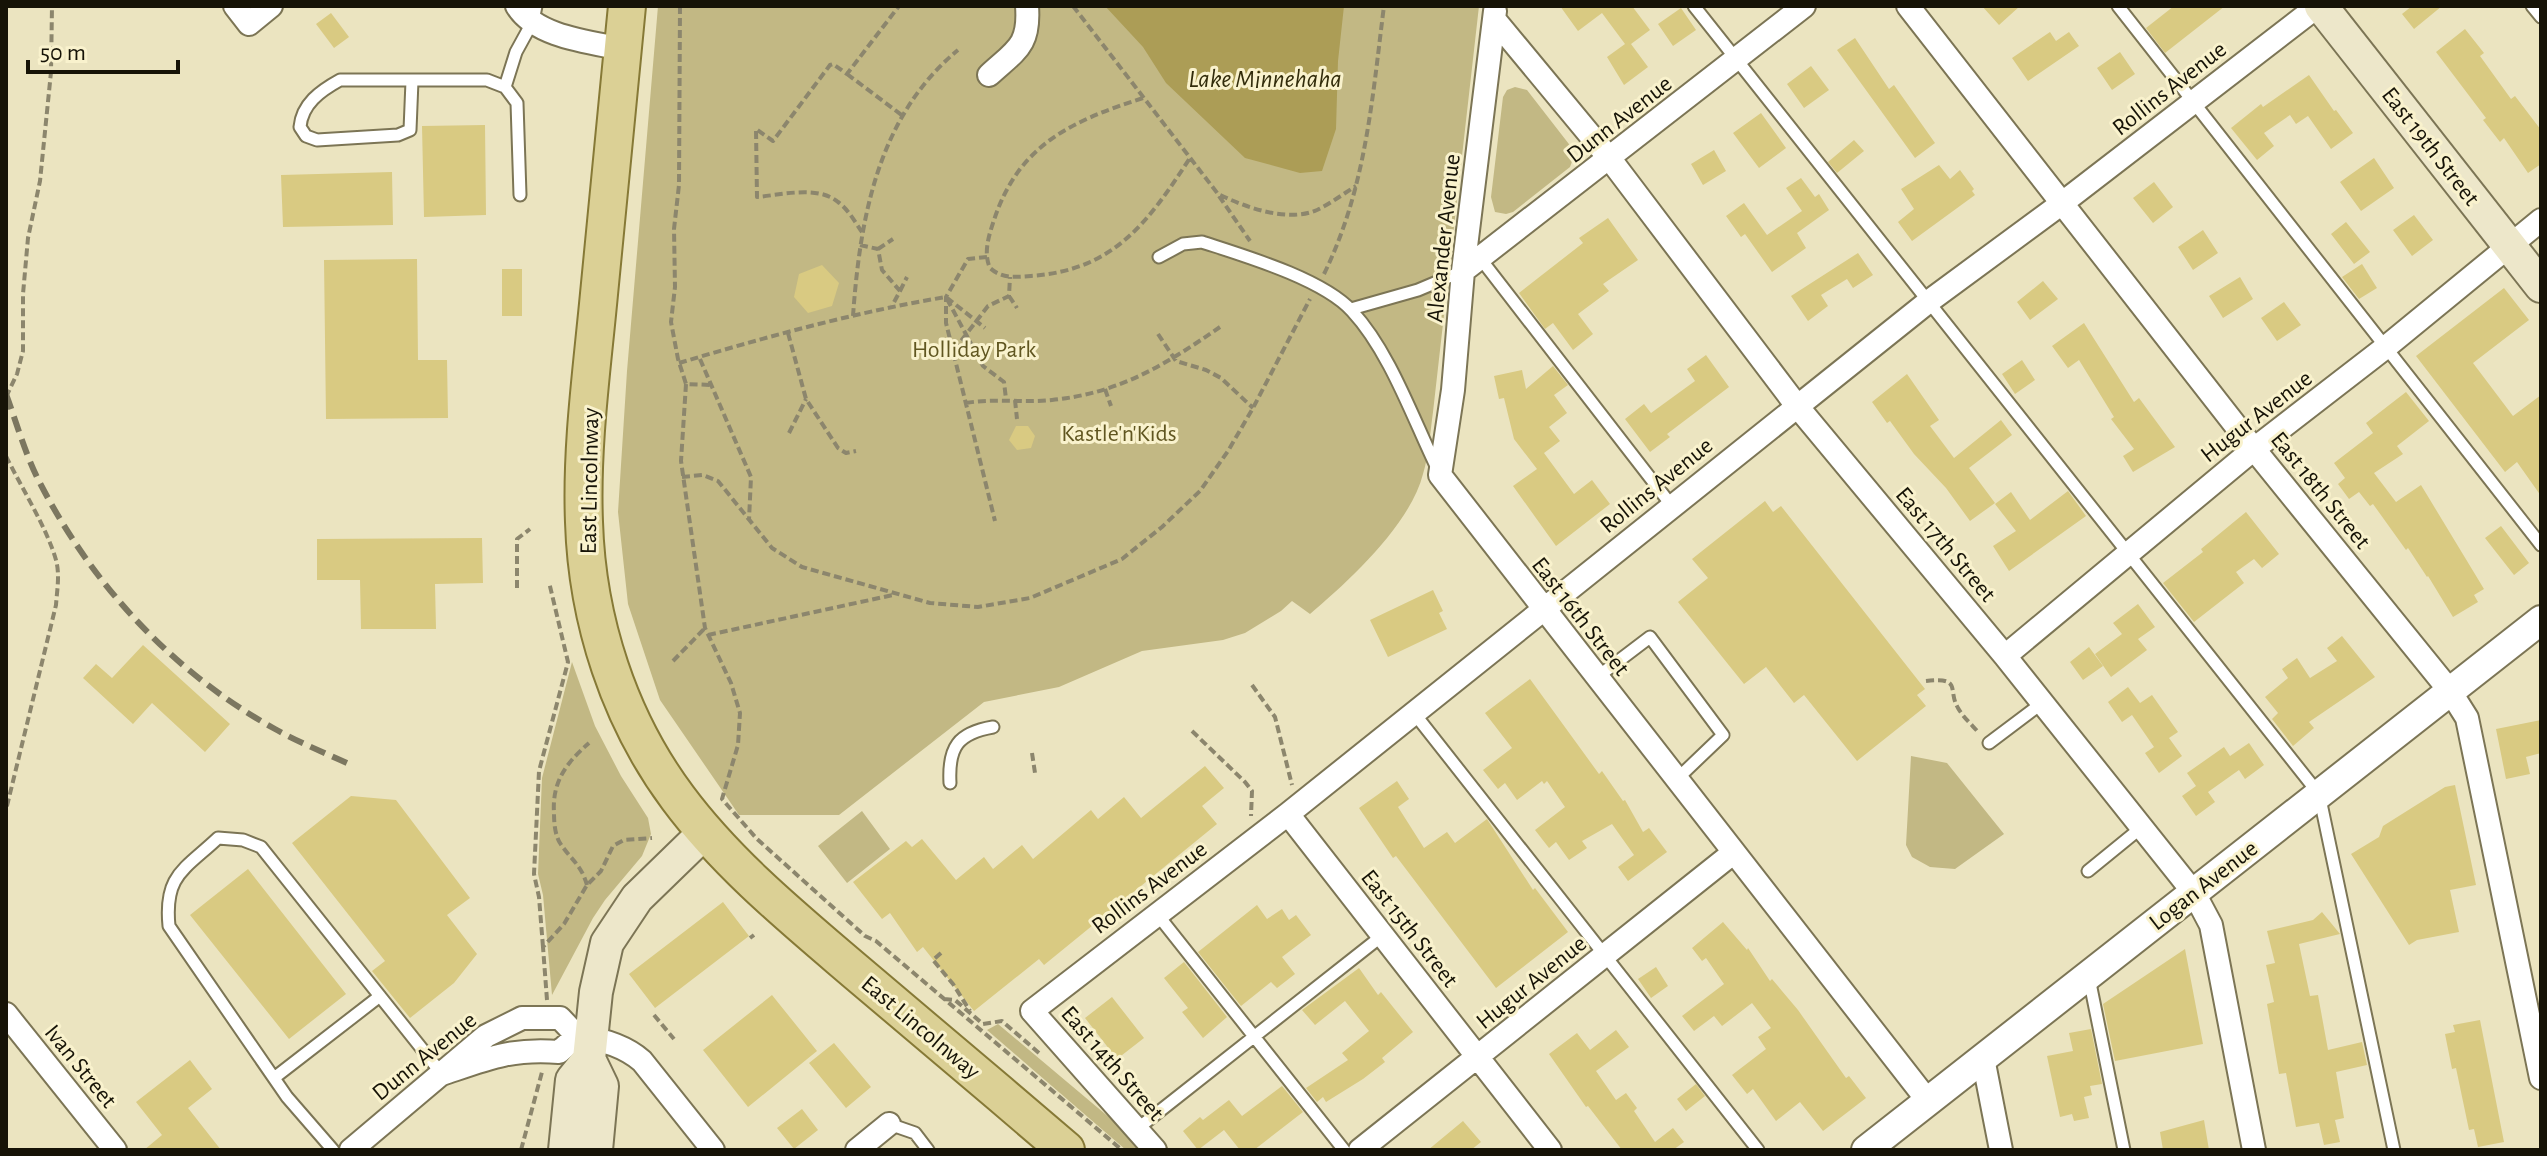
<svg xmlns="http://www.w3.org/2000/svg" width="2547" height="1156" font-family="'Alegreya Sans',sans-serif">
  <rect width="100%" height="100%" fill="#ebe4c0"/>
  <path fill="#c2b884" d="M658 6H1479L1433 412C1430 433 1429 455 1423 474 1410 525 1349 581 1310 614L1292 601 1281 611 1245 633 1223 640 1142 651 1059 687 984 702 839 815H739L660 700 628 604 618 512 627 371Z
    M1515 87 1527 90 1572 148 1573 159 1570 167 1513 212 1506 214 1495 212 1491 197 1503 97 1507 90Z
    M572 662 595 726 621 776 648 818 651 834 642 856 605 900 593 918 552 995 543 895 538 874 542 778Z
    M1911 756 1947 763 2004 834 1955 869 1930 867 1912 857 1906 845Z
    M862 811 890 849 847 883 818 846Z
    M998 1024 1123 1129 1143 1150H1126L987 1030Z"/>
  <path fill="#ac9d56" d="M1105 6H1344L1338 61 1336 129 1322 171 1300 173 1245 158 1166 83 1143 47Z"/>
  <path fill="#d9ca82" d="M1560 6H1632L1650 30 1631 44 1648 67 1624 85 1607 57 1625 44 1602 13 1578 31Z
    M1982 6H2020L1999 25Z
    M2174 6H2225L2165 53 2146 28Z
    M2412 6H2442L2414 29 2402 14Z
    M1681 8 1696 30 1673 46 1658 24Z
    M331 13 349 37 334 48 316 24Z
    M2465 29 2484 53 2480 56 2511 99 2515 96 2541 130V164L2528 173 2504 138 2500 142 2483 120 2486 118 2436 52Z
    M2050 32 2056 41 2069 32 2079 46 2028 81 2012 58Z
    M1855 38 1889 89 1894 85 1935 143 1915 158 1837 50Z
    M2120 52 2135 74 2112 90 2097 68Z
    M1811 66 1829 90 1804 108 1787 84Z
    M2309 75 2334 111 2336 110 2353 133 2331 149 2308 116 2296 124 2290 115 2264 133 2274 146 2257 160 2231 128 2261 104 2263 107Z
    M1761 113 1786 148 1759 168 1733 133Z
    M485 125 486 215 424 217 422 126Z
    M1854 140 1864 151 1837 173 1828 162Z
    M1714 150 1726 171 1703 185 1691 164Z
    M2374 158 2394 188 2361 211 2340 182Z
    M1939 165 1950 179 1960 170 1974 189 1972 191 1975 195 1912 241 1898 222 1914 209 1901 189Z
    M392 172 393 225 283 227 281 175Z
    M1801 178 1815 197 1819 194 1829 210 1797 233 1806 248 1772 272 1745 234 1741 237 1726 216 1744 203 1767 235 1802 211 1786 188Z
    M2154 182 2173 207 2153 223 2133 198Z
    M2414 215 2433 240 2412 256 2393 230Z
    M1608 218 1638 260 1603 284 1609 291 1578 314 1593 334 1573 350 1553 323 1545 329 1519 293 1583 243 1579 238Z
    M2346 222 2370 252 2354 264 2331 234Z
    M2203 230 2218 253 2193 270 2178 247Z
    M1858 253 1873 275 1853 288 1847 279 1821 295 1828 306 1808 321 1791 296Z
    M417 259 418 360H447L448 418 326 419 324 260Z
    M2362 264 2377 288 2359 299 2342 277Z
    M822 265 839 283 832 306 808 313 794 297 799 274Z
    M502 269H522V316H502Z
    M2240 277 2253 299 2223 318 2209 296Z
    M2043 281 2058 299 2030 320 2017 302Z
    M2504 288 2529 320 2473 363 2513 416 2541 395V496L2517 462 2505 472 2416 356Z
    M2284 302 2301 325 2277 341 2261 318Z
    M2084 323 2134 402 2139 398 2175 447 2133 472 2123 456 2134 449 2111 419 2114 417 2079 360 2068 368 2052 346Z
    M1706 355 1729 387 1667 434 1670 437 1650 452 1625 419 1644 404 1651 413 1695 381 1687 369Z
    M2022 360 2035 380 2015 394 2002 374Z
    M1553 366 1568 385 1554 395 1567 413 1549 427 1560 441 1544 453 1574 494 1592 480 1610 504 1556 546 1513 486 1537 469 1514 439 1504 398 1499 399 1494 376 1522 370 1526 389Z
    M1907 374 1939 420 1930 426 1954 458 2001 420 2012 435 1969 468 1995 503 1970 521 1946 488 1914 454 1890 421 1887 423 1872 402Z
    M2406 392 2429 421 2397 446 2403 454 2374 473 2396 502 2421 485 2484 589 2474 595 2478 602 2453 617 2428 576 2427 577 2408 548 2406 550 2373 504 2370 506 2359 492 2349 499 2338 484 2345 478 2334 463 2373 433 2366 423Z
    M1016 426H1028L1035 436 1031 448 1017 450 1009 440Z
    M2068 491 2086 516 2009 571 1993 546 2016 531 1995 504 2011 492 2030 520Z
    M1765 501 1773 512 1781 506 1925 689 1917 695 1926 706 1857 761 1804 695 1794 703 1766 667 1744 684 1678 602 1708 578 1692 559Z
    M2246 512 2279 554 2262 568 2254 559 2236 572 2244 583 2194 622 2163 583 2203 552 2201 549Z
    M2501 526 2529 563 2514 575 2485 538Z
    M482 538 483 583 435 584 436 629H361L360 580H317V539Z
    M1433 590 1443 611 1439 613 1447 629 1388 657 1370 620Z
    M2138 604 2155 627 2138 639 2147 650 2111 677 2095 654 2122 634 2113 623Z
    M2342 636 2375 677 2309 722 2314 728 2293 746 2272 719 2278 713 2265 697 2288 678 2282 669 2297 658 2310 678 2337 661 2327 648Z
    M143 645 230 724 205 752 152 703 133 724 83 678 96 664 112 678Z
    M2089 647 2103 666 2083 680 2070 662Z
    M1530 679 1599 774 1602 771 1623 801 1625 800 1643 832 1649 828 1667 852 1628 881 1618 867 1634 855 1612 824 1582 841 1587 848 1569 860 1556 842 1549 848 1535 830 1565 807 1547 781 1544 784 1542 781 1517 800 1505 783 1498 789 1483 770 1512 748 1485 713Z
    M2128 687 2140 703 2152 695 2178 732 2169 738 2182 756 2159 773 2145 753 2154 747 2132 715 2122 722 2108 702Z
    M2541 720V753L2526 757 2530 774 2506 779 2496 729Z
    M2249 743 2264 765 2245 779 2239 770 2208 792 2215 802 2196 816 2182 796 2196 786 2187 773 2224 747 2230 756Z
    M1205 766 1224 788 1202 806 1217 824 1044 965 1039 959 974 1011 923 947 917 952 890 913 882 919 853 882 906 841 912 847 922 839 956 880 984 857 993 869 1022 845 1033 859 1091 810 1098 819 1124 797 1141 818Z
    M1397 781 1409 799 1398 807 1424 848 1447 832 1455 843 1487 819 1533 890 1535 888 1568 932 1496 988 1396 856 1393 858 1359 808Z
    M2455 785 2476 885 2450 890 2459 932 2417 940 2409 945 2351 854 2379 837 2383 826 2445 787Z
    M351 796 396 800 470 898 447 915 477 954 454 983 410 1018 372 971 385 961 292 843Z
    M248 869 346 994 289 1039 190 915Z
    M723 902 749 936 655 1008 629 974Z
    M1257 905 1267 919 1282 909 1289 920 1296 915 1311 935 1282 957 1295 974 1277 988 1271 982 1241 1006 1198 952Z
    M2322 912 2340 934 2299 944 2310 996 2318 995 2328 1050 2362 1042 2367 1065 2336 1072 2344 1118 2335 1120 2340 1142 2324 1145 2319 1123 2296 1127 2286 1073 2279 1074 2267 1004 2274 1002 2266 965 2275 963 2267 931 2313 920Z
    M1723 922 1747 950 1748 948 1770 981 1772 979 1798 1010 1846 1078 1849 1076 1866 1098 1823 1131 1800 1102 1776 1121 1753 1089 1747 1094 1732 1075 1766 1049 1758 1037 1771 1028 1752 1003 1722 1026 1714 1016 1694 1031 1682 1016 1724 984 1706 958 1702 961 1692 948Z
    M2185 949 2203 1044 2115 1061 2103 1004Z
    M1184 962 1227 1017 1203 1038 1182 1012 1188 1008 1164 978Z
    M1656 967 1668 986 1651 998 1638 979Z
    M1359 968 1378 995 1381 992 1413 1032 1382 1058 1385 1062 1363 1079 1326 1102 1323 1097 1317 1102 1306 1088 1348 1060 1342 1053 1369 1031 1345 1001 1315 1025 1302 1010Z
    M772 995 817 1051 748 1107 703 1050Z
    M1112 997 1144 1038 1117 1059 1085 1018Z
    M2480 1020 2504 1142 2478 1147 2474 1129 2469 1130 2456 1068 2452 1069 2445 1034 2455 1032 2453 1025Z
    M2091 1029 2102 1084 2090 1086 2092 1095 2084 1097 2089 1118 2074 1121 2072 1114 2060 1117 2047 1056 2073 1051 2069 1033Z
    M1616 1030 1629 1047 1596 1071 1616 1100 1626 1093 1637 1108 1634 1111 1655 1142 1673 1128 1684 1142 1673 1150H1622L1588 1106 1586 1107 1549 1054 1577 1033 1590 1050Z
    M834 1043 871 1087 846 1108 809 1063Z
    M190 1060 212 1089 188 1108 221 1150H144L162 1135 136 1102Z
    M1696 1084 1705 1096 1686 1111 1677 1099Z
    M1282 1086 1303 1112 1254 1150H1240L1224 1130 1198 1150 1183 1131 1200 1117 1203 1120 1229 1100 1242 1116Z
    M802 1109 818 1130 794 1149 777 1128Z
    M2204 1120 2209 1150H2163L2160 1132Z
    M1463 1121 1481 1142 1471 1150H1428Z"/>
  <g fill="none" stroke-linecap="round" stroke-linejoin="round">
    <defs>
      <path id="service" d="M1694 6 2319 794 2394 1150
        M2118 6 2541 545
        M2532 6 2541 17
        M412 81 410 130 398 135 317 140 306 136 300 127C302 104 320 91 340 80H487L505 87 517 103 520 195
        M505 87 516 52 533 21 536 6
        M1159 257 1183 244 1202 242C1245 256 1323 279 1352 311 1390 352 1413 419 1437 468
        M1480 258 1672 506
        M1351 309 1418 290 1463 271
        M1596 678 1650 637 1723 735 1677 779
        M1414 713 1758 1150
        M1989 743 2042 703
        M950 783C948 747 958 733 993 727
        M2088 871 2142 827
        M1157 914 1344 1150
        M2089 978 2124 1150
        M274 1078 380 996
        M889 1124 915 1133 928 1150
        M1137 1129 1383 935
        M333 1150 287 1097 169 926C164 875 184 870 218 838L243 840 261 847 442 1074"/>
      <path id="minor" d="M235 6 249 24 271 6
        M517 6C536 37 590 42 623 49
        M1908 6 2254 449 2450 691 2467 718 2541 1078
        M1495 11 1463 271 1453 390 1440 475 1928 1101
        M1494 19 1610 159 1797 406 2005 656 2194 893 2211 925 2254 1150
        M989 75C1016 50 1030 46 1027 6
        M1463 271 1804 6
        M2005 656 2254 449 2386 347 2541 220
        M1288 814 1550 1150
        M6 1014 115 1150
        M1983 1058 2001 1150
        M442 1074C486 1059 511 1048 559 1052L577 1036C601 1039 624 1045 642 1061L713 1150
        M351 1150 486 1036 522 1018H560L577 1036
        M857 1150 889 1124
        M1155 1150 1032 1011 1288 814 1928 302 2061 204 2318 6
        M1360 1150 1733 853"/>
      <path id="tertiary" d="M1866 1150 2541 620"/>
      <path id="secondary" d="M2321 6 2541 286
        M565 1150 572 1080 589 1059
        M596 1150 602 1086 589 1059 596 992 607 943 637 898 706 831"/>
      <path id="primary" d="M627 6C617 102 608 198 599 294 592 369 581 446 584 522 587 620 619 719 678 798 727 864 793 918 855 971 926 1031 996 1090 1066 1150"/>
    </defs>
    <use href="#service" stroke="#7c7555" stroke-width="15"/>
    <use href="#minor" stroke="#7c7555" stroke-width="26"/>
    <use href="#tertiary" stroke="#7c7555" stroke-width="32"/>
    <use href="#secondary" stroke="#7c7555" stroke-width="36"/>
    <use href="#primary" stroke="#867936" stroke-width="40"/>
    <path stroke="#8c866d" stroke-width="4" stroke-dasharray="8 4" stroke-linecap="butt" d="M680 6 679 185 674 229 675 287 671 322 678 359 686 384 712 385
      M1073 6 1218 194C1245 207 1287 223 1317 210 1330 204 1343 194 1356 186
      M847 74 903 116
      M1143 98C1072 121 1019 144 994 220 989 235 983 253 990 268 1002 279 1016 277 1031 276 1115 270 1148 222 1190 158
      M1219 196 1250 241
      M862 232C855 222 848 209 838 202 818 185 781 195 757 197L756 129 773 141 830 65 833 64 847 74 899 6
      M860 245 878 249 882 270 900 291 892 306
      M878 249 893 239
      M987 257 968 259 946 297V323L995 521
      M1324 274C1366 188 1372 100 1384 6
      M900 291 907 277
      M1009 296 1017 308
      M947 299 983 366 1004 382 1006 399
      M853 316C860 218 878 116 958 50
      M788 333 806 399 838 448 846 453 856 451
      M1158 334 1176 361 1206 370 1221 378 1253 408
      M954 350 988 306 1009 296 1010 277
      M700 359 751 477 749 520
      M679 363C766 337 856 312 946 297L985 328
      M686 384 681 461 705 628 731 683 740 713 738 745 722 799 757 839 865 936 876 941 1122 1150
      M1105 389 1111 406
      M6 397 17 374 23 351V294L28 238 40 181 51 72 52 6
      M1015 400 1017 419
      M966 403C995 398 1023 403 1052 400 1120 393 1165 365 1220 327
      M789 433 806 399
      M6 456C21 487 47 528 56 560 60 575 57 590 56 605L6 810
      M682 477 703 475 718 481 772 548 802 567 930 603 978 607 1030 598 1122 559 1162 527 1200 491 1228 451 1253 408 1310 299
      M517 588V539L530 529
      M708 635 893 595
      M673 661 705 628
      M1926 681C1963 677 1947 690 1958 708 1963 717 1972 725 1979 733
      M1252 685 1275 717 1292 785
      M1192 731 1245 782 1252 791 1251 816
      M1032 753 1035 773
      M587 885C581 864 571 860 560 843 555 835 554 823 554 813 552 782 566 763 589 743
      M750 938 754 935
      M543 947 539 897 534 874 539 771 568 662 549 582
      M941 953 933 960 953 984 970 1011
      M944 999 955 1000 983 1024 1002 1021 1039 1053
      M547 1000 543 947 564 924 587 885 601 871 613 846 624 840 652 838
      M654 1015 674 1039
      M521 1150 542 1072"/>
    <use href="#service" stroke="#fff" stroke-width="11"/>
    <use href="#minor" stroke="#fff" stroke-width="22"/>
    <use href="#tertiary" stroke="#fff" stroke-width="28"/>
    <use href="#secondary" stroke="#ede7ca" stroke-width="32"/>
    <use href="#primary" stroke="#dbd095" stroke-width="36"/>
    <path stroke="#7c7760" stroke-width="6" stroke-dasharray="16 8" stroke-linecap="butt" d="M6 394C17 424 26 457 41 485 94 587 174 673 275 729 298 742 323 752 347 763"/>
  </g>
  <g text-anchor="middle" stroke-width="6" stroke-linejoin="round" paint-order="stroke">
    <g font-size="24" fill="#161307" stroke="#f9f2cd">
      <text transform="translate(2169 88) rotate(-38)" y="8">Rollins Avenue</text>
      <text transform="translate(1619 119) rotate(-38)" y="8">Dunn Avenue</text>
      <text transform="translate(2431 146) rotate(52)" y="8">East 19th Street</text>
      <text transform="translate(1443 238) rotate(-84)" y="8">Alexander Avenue</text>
      <text transform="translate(2256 416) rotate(-38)" y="8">Hugur Avenue</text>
      <text transform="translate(589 481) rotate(-89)" y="8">East Lincolnway</text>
      <text transform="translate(1656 485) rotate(-39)" y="8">Rollins Avenue</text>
      <text transform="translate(2321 490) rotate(51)" y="8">East 18th Street</text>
      <text transform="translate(1946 544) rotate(50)" y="8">East 17th Street</text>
      <text transform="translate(1581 616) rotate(52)" y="8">East 16th Street</text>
      <text transform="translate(2203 885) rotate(-38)" y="8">Logan Avenue</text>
      <text transform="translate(1149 887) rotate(-37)" y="8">Rollins Avenue</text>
      <text transform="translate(1410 928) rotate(52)" y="8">East 15th Street</text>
      <text transform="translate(1531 982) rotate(-39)" y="8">Hugur Avenue</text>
      <text transform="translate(921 1027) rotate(40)" y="8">East Lincolnway</text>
      <text transform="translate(424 1056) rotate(-39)" y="8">Dunn Avenue</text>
      <text transform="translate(1113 1063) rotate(49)" y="8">East 14th Street</text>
      <text transform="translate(81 1066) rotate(51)" y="8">Ivan Street</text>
    </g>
    <g font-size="24" fill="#605620" stroke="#f9f2cd">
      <text x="974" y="357">Holliday Park</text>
      <text x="1119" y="441">Kastle'n'Kids</text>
    </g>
    <g font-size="26" font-style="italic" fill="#322c0b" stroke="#f9f2cd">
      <text x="1265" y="87">Lake Minnehaha</text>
    </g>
  </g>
  <rect width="2547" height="1156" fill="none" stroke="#161307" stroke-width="16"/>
  <path d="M28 60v12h150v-12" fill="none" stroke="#161307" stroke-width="4"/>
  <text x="40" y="60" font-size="24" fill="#161307" stroke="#f9f2cd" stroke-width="6" paint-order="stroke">50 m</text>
</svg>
